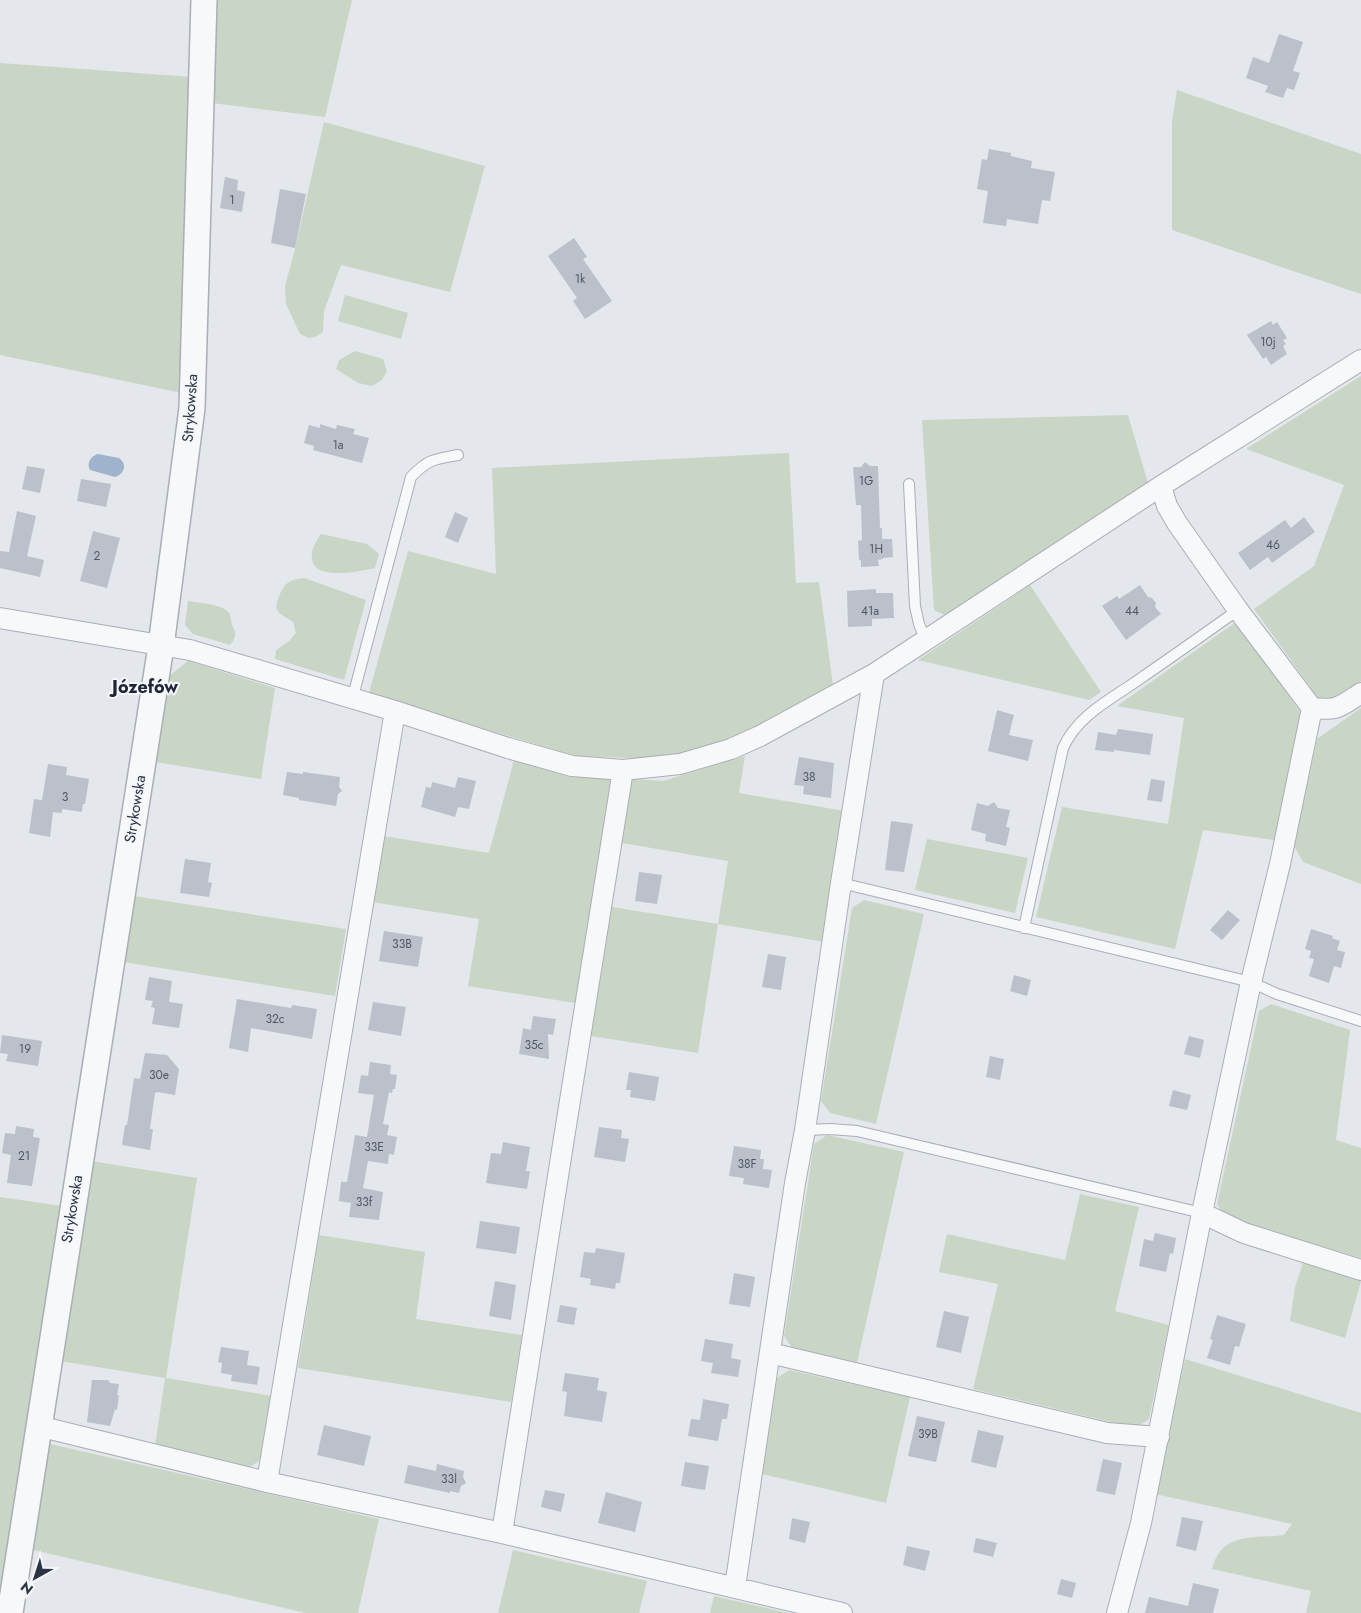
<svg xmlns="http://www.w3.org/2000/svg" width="1361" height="1613" font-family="Jost,sans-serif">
  <rect width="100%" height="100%" fill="#e4e7ec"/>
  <path fill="#c9d6c5" d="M215 0H352L325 117 212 103Z
    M0 63 192 77 182 393 0 355Z
    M1177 90 1361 154V294L1172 230V121Z
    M324 122 485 166 450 292 341 265 324 311 323 332 315 337 309 338 300 334 286 304 285 286 294 253Z
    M345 295 408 313 401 339 338 321Z
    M355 351 383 359 387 371 382 380 372 386 358 383 336 369 339 360Z
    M1361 376V681L1333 701 1319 699 1254 609 1314 566 1344 485 1246 449Z
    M1128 415 1148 483 947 616 934 610 922 420Z
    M789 453 796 583 819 582 833 685 746 734 663 759 574 756 369 693 408 551 496 574 492 468Z
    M321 534 367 544 379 554 375 568C360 571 320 580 313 563 309 552 315 543 321 534Z
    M304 578 366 600 344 680 275 659 276 650 289 641 296 633 293 622C289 619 279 614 277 610 274 604 283 585 289 582 294 579 299 579 304 578Z
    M1030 585 1101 692 1089 700 918 660Z
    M188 601C198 603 224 604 229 613 231 617 231 621 232 625 237 634 236 637 230 645L193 634 185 625Z
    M1236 622 1301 713 1274 840 1203 830 1175 949 1036 917 1062 807 1168 824 1184 718 1117 706Z
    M188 661 275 688 261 779 155 762 168 677Z
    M1361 708V884L1303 862 1294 846 1317 739Z
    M745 756 739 793 845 811 825 942 718 924 698 1053 591 1036 612 907 718 924 728 861 622 843 632 779 663 781Z
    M514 760 611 778 575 1003 468 986 479 919 372 902 383 836 489 853Z
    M927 839 1028 858 1015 913 915 890Z
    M134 896 346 929 335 996 123 962Z
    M864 900 924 914 876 1124 830 1113 821 1101 852 908Z
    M1271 1004 1350 1030 1336 1140 1361 1148V1258L1225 1218 1217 1204 1259 1011Z
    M827 1135 904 1152 857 1363 793 1349 784 1336 814 1144Z
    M91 1161 197 1178 166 1378 272 1396 262 1459 250 1467 155 1446 165 1378 60 1361Z
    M1080 1194 1139 1207 1115 1311 1169 1325 1149 1419 1136 1428 973 1389 998 1284 939 1272 947 1234 1065 1260Z
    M0 1197 62 1206 0 1592Z
    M319 1235 425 1252 416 1319 522 1335 511 1402 298 1368Z
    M1303 1263 1361 1281 1345 1338 1290 1321 1295 1287Z
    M1185 1359 1361 1413V1613H1306L1311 1591 1212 1569C1222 1531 1254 1539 1284 1535L1292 1524 1155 1494Z
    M789 1370 910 1397 886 1503 762 1474 777 1378Z
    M46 1443 379 1519 358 1613H306L29 1549Z
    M513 1550 647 1581 639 1613H498Z
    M714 1596 788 1613H710Z"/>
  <path fill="#9fb4cc" d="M98 454 119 458C128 465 124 474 115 477L90 470C86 463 91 456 98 454Z"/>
  <path fill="#bbc0ca" d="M1279 34 1303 42 1293 71 1300 73 1294 90 1287 88 1283 98 1265 92 1268 86 1246 78 1253 57 1269 63Z
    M989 149 1011 153V156L1032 161 1031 168 1055 172 1050 201 1042 200 1038 224 1007 219 1006 226 983 223 988 191 977 189 982 159 987 160Z
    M225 177 238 180 237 190 245 192 242 212 220 208Z
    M280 189 306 194 295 248 271 243Z
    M574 238 587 257 583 259 612 301 585 319 573 301 577 298 548 256Z
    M1271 321 1273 325 1277 322 1287 338 1283 340 1286 344 1283 346 1287 354 1271 365 1266 357 1263 359 1247 335Z
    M320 424 336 429 337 425 355 429 353 434 369 438 362 463 313 450 314 446 304 443 309 425 320 428Z
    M865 462 870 466H878L880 528H882V539H892L893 557 883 558V559L878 560 879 566 861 567V560H859L858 541 862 540 861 505H856L853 467H861Z
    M27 466 45 469 40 493 22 489Z
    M81 479 111 484 106 507 77 501Z
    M17 511 36 516 27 556 44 560 40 577 0 568V551L9 552Z
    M455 512 468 518 458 543 445 537Z
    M1304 517 1315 532 1272 563 1268 557 1250 570 1238 553 1285 520 1291 528Z
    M93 531 120 538 107 588 80 581Z
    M1140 585 1148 597 1152 598 1156 603 1155 607 1161 614 1126 640 1102 606 1117 596 1119 599Z
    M876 589V593H893L894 618 872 619V626L848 627 847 591Z
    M997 710 1014 715 1009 735 1033 740 1028 761 988 751Z
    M1118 729 1153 734 1150 755 1114 750V752L1095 750 1098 732 1116 735Z
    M799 757 834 763 831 798 803 794 804 786 794 785Z
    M48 764 67 767 66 775 89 779 85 804H83L82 812 62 809V813L53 812 50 837 29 833 34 799 42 800Z
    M287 772 303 774V772L340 777 339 787 342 791 338 794 336 806 299 800V798L283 795Z
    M458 777 476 781 469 809 458 807 455 817 421 807 426 787 431 788 432 782 455 788Z
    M1151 779 1165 781 1162 802 1147 800Z
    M994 802 998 808 1010 810 1006 827 1010 828 1006 846 985 841 986 834 971 830 977 803 988 806Z
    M891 821 913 824 904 872 885 870Z
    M185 859 211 863 208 882 212 883 209 897 180 893Z
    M639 872 662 875 657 904 635 901Z
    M1228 910 1240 920 1222 940 1210 930Z
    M1311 929 1333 936 1332 938 1340 941 1337 950 1345 952 1341 968 1334 966 1329 983 1309 976 1314 959 1309 958 1311 951 1305 949Z
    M384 931 423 937 418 967 379 961Z
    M768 954 786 957 781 990 762 987Z
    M1014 975 1031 980 1027 996 1010 991Z
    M149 977 172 981 169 1002 183 1004 179 1028 152 1024 155 1008 151 1007 153 1001 145 1000Z
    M237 999 291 1008 292 1005 317 1009 312 1039 251 1028 248 1052 229 1048Z
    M373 1002 406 1007 401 1036 368 1030Z
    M533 1016 556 1019 553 1035 548 1034 549 1059 519 1054 523 1028 531 1030Z
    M2 1035 42 1041 38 1066 6 1061 8 1054 0 1053Z
    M1189 1036 1204 1040 1200 1058 1184 1054Z
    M145 1053 167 1055 179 1069 175 1095 157 1092 155 1093 150 1129H153L150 1150 122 1145 125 1125H127L134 1078 140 1079Z
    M990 1056 1004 1059 1000 1080 986 1077Z
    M370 1062 391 1065 390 1074 397 1075 395 1089H393L392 1093 389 1092 383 1124 389 1125 387 1135 397 1137 394 1155 389 1154 388 1164 368 1161 363 1188 383 1192 379 1220 349 1217 351 1203 339 1201 341 1182H347L355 1135 367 1137 374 1095 358 1093 361 1075 368 1076Z
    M629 1072 659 1077 655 1101 630 1097 631 1090H626Z
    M1173 1090 1191 1095 1187 1110 1169 1106Z
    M16 1126 34 1129 33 1137 40 1138 32 1186 7 1183 11 1155 2 1153 5 1133 15 1134Z
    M599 1127 622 1130 621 1138 629 1139 625 1162 594 1157Z
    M503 1142 530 1147 526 1171H530L527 1189 486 1183 491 1153 501 1154Z
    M734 1146 761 1150 760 1159H764L763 1169 772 1170 769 1188 743 1184 744 1178 729 1176Z
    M480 1221 520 1227 516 1254 476 1248Z
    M1155 1233 1176 1238 1173 1254 1170 1253 1166 1272 1139 1266 1144 1239 1153 1241Z
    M596 1248 625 1253 620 1283H616L615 1289 590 1285 591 1279 580 1277 584 1252 595 1253Z
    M734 1273 755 1277 750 1307 729 1304Z
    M495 1281 516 1285 511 1320 489 1316Z
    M560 1305 577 1308 574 1325 557 1322Z
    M944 1311 969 1317 961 1353 936 1347Z
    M1217 1315 1246 1324 1239 1347 1235 1346 1230 1365 1207 1358 1213 1340 1210 1339Z
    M705 1339 733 1344 731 1358 741 1360 738 1377 711 1373 713 1363 701 1361Z
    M221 1347 249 1351 247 1365 260 1367 257 1385 231 1381 232 1375 221 1373 222 1363 218 1362Z
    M565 1373 599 1378 597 1390 607 1392 602 1422 564 1416 567 1392 562 1391Z
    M92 1380H108L110 1383 119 1384 117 1395H119L117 1410 115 1409 110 1426 87 1422Z
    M703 1399 729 1404 727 1419H722L718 1441 688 1436 691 1419 700 1420Z
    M917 1416 945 1422 936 1462 908 1456Z
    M324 1425 371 1436 364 1466 317 1455Z
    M978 1430 1004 1436 996 1468 971 1462Z
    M1103 1459 1122 1463 1115 1495 1096 1491Z
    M685 1462 709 1466 705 1490 681 1486Z
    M437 1464 464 1471 463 1477 466 1483 461 1486 459 1493 450 1491V1493L404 1483 408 1465 436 1471Z
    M545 1490 565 1494 561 1512 541 1507Z
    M606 1492 642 1502 635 1532 598 1523Z
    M1182 1517 1203 1521 1196 1551 1176 1546Z
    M792 1518 810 1522 805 1543 789 1539Z
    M976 1538 997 1543 993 1557 973 1552Z
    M907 1546 930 1551 925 1571 903 1565Z
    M1061 1579 1076 1583 1072 1598 1057 1594Z
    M1193 1583 1219 1589 1213 1613H1145L1149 1597 1188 1606Z"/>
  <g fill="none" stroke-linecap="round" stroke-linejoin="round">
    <defs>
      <path id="service" d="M909 484 915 606 919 624 926 641
        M352 700 411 477C428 459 435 459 458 455
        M841 883 1251 982 1277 994 1361 1021
        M1024 928 1063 748C1079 713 1114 698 1144 676 1176 654 1207 632 1238 610
        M805 1130 830 1129 857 1131 1202 1213"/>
      <path id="minor" d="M1161 486 1167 506 1177 523 1238 610 1312 708C1338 711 1340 707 1361 693
        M0 618 190 650 395 711 508 748 572 766 623 770 680 764 731 749 760 736 874 674 1161 486 1361 360
        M1202 1213 1244 1233 1361 1270
        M770 1353 1107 1433 1159 1437
        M38 1426 267 1482 502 1533 842 1613
        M267 1482 395 711
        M502 1533 564 1138 623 770
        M735 1587 795 1183 805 1130 841 883 874 674
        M1117 1613 1141 1523 1202 1213 1251 982 1280 864 1312 708"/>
      <path id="tertiary" d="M10 1613 161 646 192 408 204 0"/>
    </defs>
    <use href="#service" stroke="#a9aeb7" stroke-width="12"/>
    <use href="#minor" stroke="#a9aeb7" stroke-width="22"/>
    <use href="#tertiary" stroke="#a9aeb7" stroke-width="28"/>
    <use href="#service" stroke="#f7f8fa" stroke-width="10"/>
    <use href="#minor" stroke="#f7f8fa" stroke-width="20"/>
    <use href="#tertiary" stroke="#f7f8fa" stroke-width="25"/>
  </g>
  <g text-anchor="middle" stroke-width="4" stroke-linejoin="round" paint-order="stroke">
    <g font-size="12" fill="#4f5766">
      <text x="232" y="204">1</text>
      <text x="580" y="283">1k</text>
      <text x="1268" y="346">10j</text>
      <text x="338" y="449">1a</text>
      <text x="866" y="485">1G</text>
      <text x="1273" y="549">46</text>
      <text x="876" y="553">1H</text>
      <text x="97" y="560">2</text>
      <text x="870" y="615">41a</text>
      <text x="1132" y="615">44</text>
      <text x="809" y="781">38</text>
      <text x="65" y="801">3</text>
      <text x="402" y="948">33B</text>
      <text x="275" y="1023">32c</text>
      <text x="534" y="1049">35c</text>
      <text x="25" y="1053">19</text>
      <text x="159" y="1079">30e</text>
      <text x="374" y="1151">33E</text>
      <text x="24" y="1160">21</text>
      <text x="747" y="1168">38F</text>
      <text x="364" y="1206">33f</text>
      <text x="928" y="1438">39B</text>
      <text x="449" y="1483">33l</text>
    </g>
    <g font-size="15" fill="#2b3445" stroke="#f4f6f9">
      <text transform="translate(190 408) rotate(-86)" y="5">Strykowska</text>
      <text transform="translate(135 809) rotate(-81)" y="5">Strykowska</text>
      <text transform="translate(72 1209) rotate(-81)" y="5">Strykowska</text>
    </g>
    <g font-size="18" font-weight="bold" fill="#1d2536" stroke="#f4f6f9">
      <text x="145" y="693">Józefów</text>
    </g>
  </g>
  <g transform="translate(35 1578) rotate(219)" stroke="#f4f6f9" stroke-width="4" paint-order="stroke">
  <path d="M0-4L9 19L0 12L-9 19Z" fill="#2b3445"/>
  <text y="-8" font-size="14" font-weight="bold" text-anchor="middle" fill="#2b3445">N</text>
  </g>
</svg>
